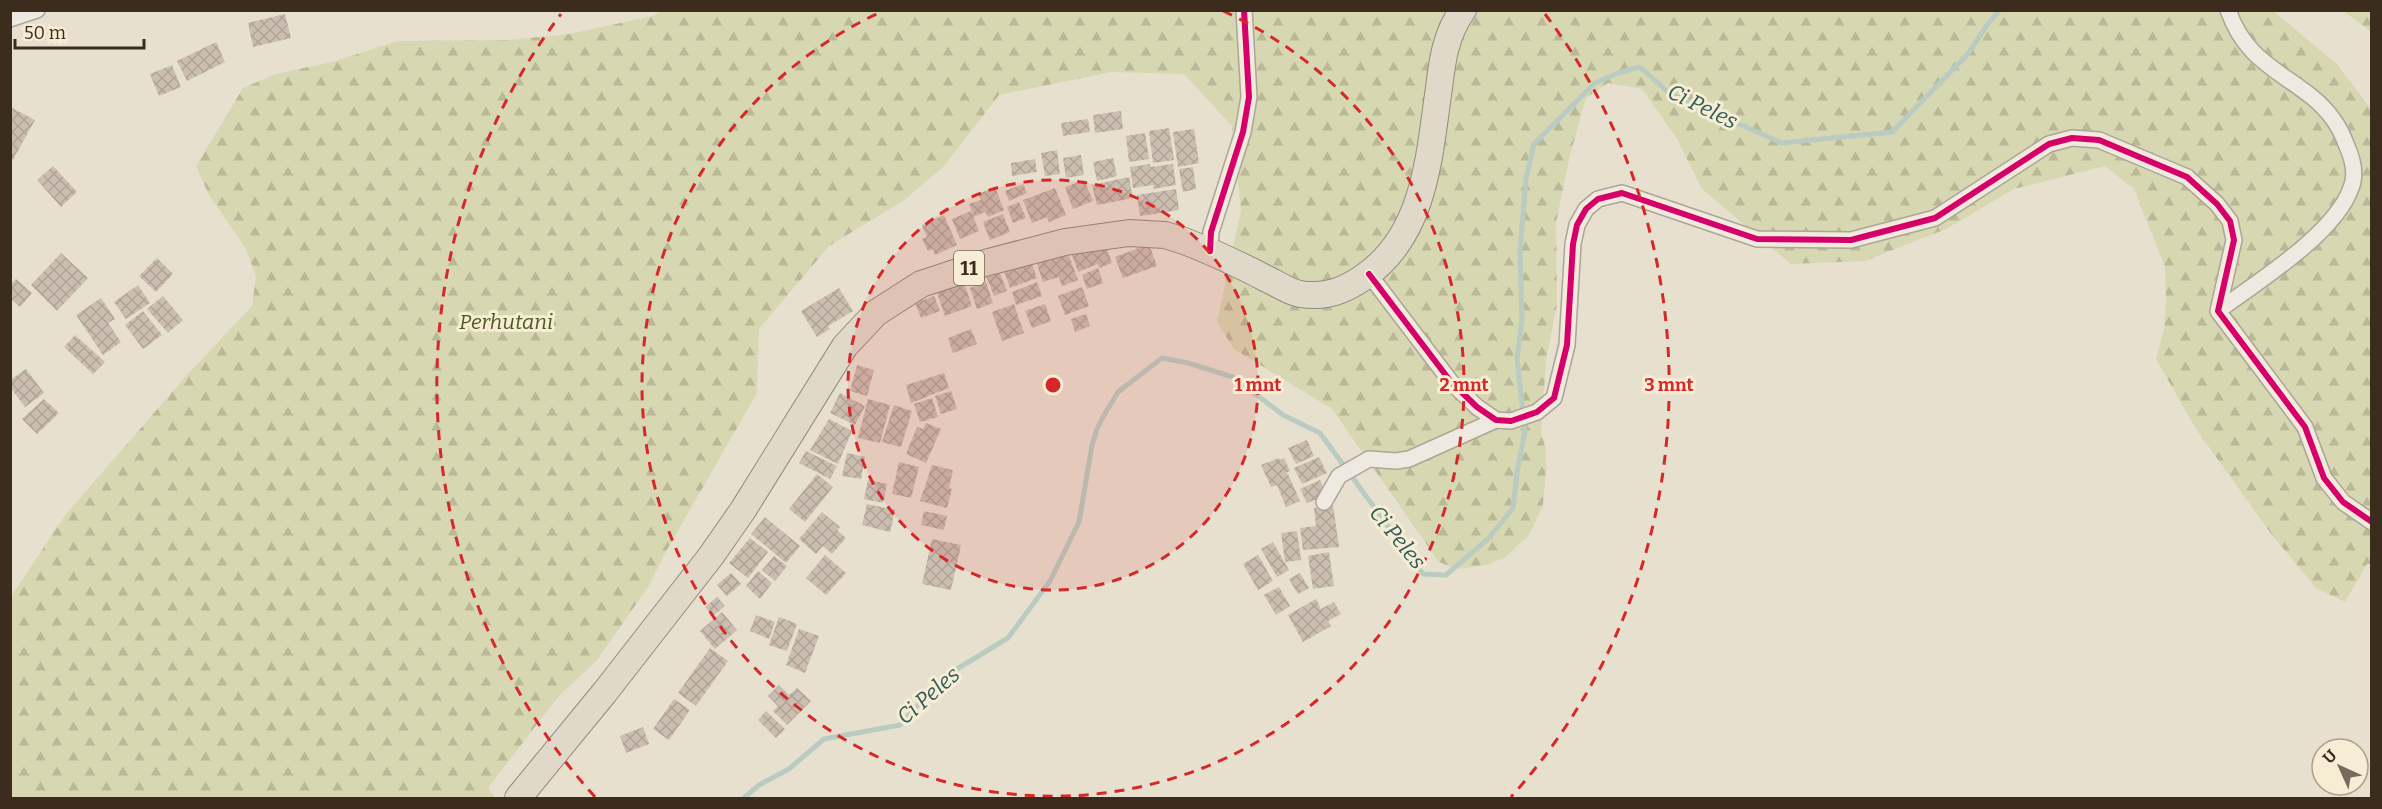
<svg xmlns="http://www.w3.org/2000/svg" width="2382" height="809" font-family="Bitter,serif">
  <defs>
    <pattern id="forest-firs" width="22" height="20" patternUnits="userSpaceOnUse" patternTransform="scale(1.5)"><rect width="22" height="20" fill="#d7d7b1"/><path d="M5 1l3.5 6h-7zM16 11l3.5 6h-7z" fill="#b9b998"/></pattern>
    <pattern id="building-cross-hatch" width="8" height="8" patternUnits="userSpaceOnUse" patternTransform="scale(1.5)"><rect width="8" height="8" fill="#cbbeb0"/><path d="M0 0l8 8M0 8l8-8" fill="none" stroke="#afa397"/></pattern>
  </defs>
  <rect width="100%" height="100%" fill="#e7e0cf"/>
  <path fill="url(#forest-firs)" d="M663 10H2272L2337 64 2371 109V564H2367L2345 602 2316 588 2272 535 2196 429 2156 359 2164 329 2166 299 2165 267 2134 189 2105 166 2014 189 1946 229 1865 261 1791 264 1702 189 1677 139 1642 89 1608 83 1586 98 1570 155 1556 223 1557 304 1546 360 1541 434 1546 449V469L1543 505 1529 535 1506 557 1489 564 1473 567 1456 569 1439 562 1332 409 1234 349 1217 322 1241 211 1232 126 1184 74 1111 72 999 95 944 166 903 201 829 246 759 329 757 393 664 555 648 587 597 660 557 698 488 788 495 798H11L10 598 66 514 187 375 252 306 256 276 245 247 209 195 196 166 243 88 276 74 336 61 397 41 507 40 569 34 653 16Z
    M2343 11H2371V31H2370Z"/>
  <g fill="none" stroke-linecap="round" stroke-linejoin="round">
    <path stroke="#baccc1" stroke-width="5" d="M744 798 759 785 789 769 824 739 900 725 942 678 1008 638 1050 581 1079 522 1092 445 1097 429 1104 415 1118 392 1162 358 1188 363 1233 377 1283 415 1320 433 1423 574 1446 575 1489 538 1513 508 1517 472 1525 431 1517 359 1522 320 1520 250 1526 179 1534 144 1595 83 1618 73 1640 67 1669 93 1782 143 1892 132 1967 55 1987 25 2000 10"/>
  </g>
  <path fill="url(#building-cross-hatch)" d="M285 14 291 38 253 47 248 23Z
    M216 42 225 62 187 81 177 61Z
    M172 65 181 87 159 96 150 74Z
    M10 107 35 120 10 165Z
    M1121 111 1123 129 1095 133 1093 115Z
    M1088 119 1090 132 1063 136 1061 123Z
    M1169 128 1174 160 1153 163 1149 131Z
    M1194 129 1199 163 1178 167 1173 132Z
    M1145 133 1149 159 1129 162 1126 136Z
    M1057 150 1060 174 1045 176 1041 153Z
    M1081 155 1084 175 1066 178 1063 158Z
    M1113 158 1117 176 1097 181 1093 162Z
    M1035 159 1037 172 1012 176 1011 163Z
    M1150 164V167L1173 164 1176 185 1153 189V185L1133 188 1130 167Z
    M53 166 77 192 61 207 37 180Z
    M1193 167 1196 189 1183 192 1179 169Z
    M1129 177 1133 198 1097 205 1092 185Z
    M1084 180 1093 201 1073 209 1065 187Z
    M1023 184 1027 193 1009 201 1005 191Z
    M995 187 1004 210 988 217 985 212 974 217 969 204 981 200 978 194Z
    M1055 188 1066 215 1049 222 1047 217 1032 223 1023 200Z
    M1176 189 1179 210 1140 216 1137 195Z
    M1019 202 1026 218 1013 223 1007 207Z
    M971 211 979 231 960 239 952 219Z
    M1003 214 1010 232 990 240 983 222Z
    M944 215 957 245 935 255 933 249 928 251 922 239 927 237 922 225Z
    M1105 243 1112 263 1099 268 1098 264 1078 272 1071 252Z
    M1149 244 1157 266 1123 278 1115 257Z
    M1067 250 1078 280 1062 286 1059 277 1043 282 1036 261Z
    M61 253 88 278 57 311 31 285Z
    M157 258 173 274 156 292 139 276Z
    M1031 261 1037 278 1010 288 1004 271Z
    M998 268 1007 291 994 296 985 273Z
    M1098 268 1103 283 1087 289 1082 275Z
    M16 279 32 293 20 307 10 298V285Z
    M963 280 972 306 945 316 936 290Z
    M986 282 993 303 977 309 970 288Z
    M1037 282 1042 296 1016 305 1012 292Z
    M138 285 150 303 126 319 114 302Z
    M1082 287 1089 306 1065 315 1058 296Z
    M839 288 853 311 828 326 830 329 817 337 801 311Z
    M163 296 183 320 168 333 147 309Z
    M934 296 940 311 921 318 915 303Z
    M101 298 115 319 108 323 121 342 103 355 76 315Z
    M1014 304 1024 333 1002 341 992 312Z
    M1045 304 1051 321 1032 328 1025 311Z
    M143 311 162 335 143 349 125 325Z
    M1086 314 1090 326 1075 332 1071 319Z
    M971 329 977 344 953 353 948 338Z
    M75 335 105 362 93 374 64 347Z
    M857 365 874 370 867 396 850 391Z
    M26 369 44 393 25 407 10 387V380Z
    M944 373 949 388 911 403 906 385Z
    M951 391 957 409 941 414 935 396Z
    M840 393 865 406 855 425 830 413Z
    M932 398 938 417 920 422 914 404Z
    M44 399 59 413 37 434 22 419Z
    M868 399 890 405 880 443 858 438Z
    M894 405 912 411 901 447 882 442Z
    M829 419 852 431 838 464 810 450Z
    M926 423 941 429 926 463 906 454 917 427 923 429Z
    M1307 440 1314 456 1296 464 1288 448Z
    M806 451 837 466 830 479 799 463Z
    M847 453 865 457 861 479 842 476Z
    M1319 457 1327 473 1302 484 1294 468Z
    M1279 458 1280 460 1284 458 1290 471 1286 473 1288 474 1300 501 1286 507 1277 485 1271 487 1261 465Z
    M899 462 919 467 911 498 892 494Z
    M932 465 953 470 949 488 952 489 947 508 920 501Z
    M817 474 833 487 805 522 789 509Z
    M868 480 887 484 883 503 864 499Z
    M1320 480 1327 495 1307 503 1300 489Z
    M867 504 895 510 890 532 862 525Z
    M1333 505 1339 547 1303 550 1300 528 1316 526 1314 508Z
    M924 511 947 516 944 530 921 525Z
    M822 512 840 527 837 530 846 538 832 554 823 546 816 554 799 539Z
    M765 517 800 546 786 563 751 534Z
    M1297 531 1301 560 1285 562 1281 533Z
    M750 538 768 552 748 578 729 563Z
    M932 539 961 545 951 590 922 584Z
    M1273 542 1289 570 1277 577 1261 549Z
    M1329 552 1334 586 1313 589 1308 556Z
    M825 555 846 573 826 595 806 578Z
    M1258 555 1273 581 1258 590 1243 564Z
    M774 556 787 566 775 581 762 570Z
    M758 571 772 583 760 599 746 586Z
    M731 573 741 584 727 596 717 585Z
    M1300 573 1309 588 1298 594 1289 579Z
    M1279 587 1290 606 1276 615 1264 595Z
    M717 597 725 606 713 616 705 607Z
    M1316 599 1321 609 1334 602 1341 614 1328 621 1331 626 1303 642 1288 615Z
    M722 612 737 630 715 649 700 631Z
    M756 615 775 622 769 639 750 631Z
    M779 617 797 624 787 651 769 645Z
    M799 629 819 636 805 673 786 665Z
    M710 648 728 661 696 706 678 693Z
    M779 685 789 695 797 688 811 701 787 725 773 711 778 706 768 696Z
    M674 699 690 710 669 740 653 729Z
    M766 711 785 729 776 738 758 720Z
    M643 727 649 744 626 753 620 736Z"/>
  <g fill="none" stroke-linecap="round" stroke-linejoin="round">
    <defs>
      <path id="minor" d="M10 19 37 10
        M1210 251 1211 232 1243 132 1249 97 1244 10
        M1369 274 1451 382 1477 407 1496 420 1511 421 1537 412 1554 398 1567 345 1573 244 1577 225 1586 209 1598 199 1622 193 1757 239 1851 240 1935 218 2049 144 2072 138 2099 140 2187 177 2217 204 2230 221 2234 240 2218 311 2305 427 2324 478 2343 502 2372 522
        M2218 311C2257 282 2335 234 2351 188 2357 174 2352 157 2346 144 2339 124 2328 110 2312 97 2275 68 2245 58 2228 10
        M1324 502 1339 476 1369 459 1396 461 1409 459 1496 420"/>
      <path id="trunk" d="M518 798 605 692 711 556 743 510 845 346 876 313 921 284 985 263 1065 242 1129 233 1165 235 1184 241C1213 252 1240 265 1267 279 1278 284 1289 292 1300 294 1325 298 1344 291 1364 277 1426 234 1429 155 1439 88 1442 61 1446 33 1463 10"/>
    </defs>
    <use href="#minor" stroke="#aca598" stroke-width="18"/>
    <use href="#trunk" stroke="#928a7e" stroke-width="28"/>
    <use href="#minor" stroke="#efeae1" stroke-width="15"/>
    <use href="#trunk" stroke="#e0d8c8" stroke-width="26"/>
    <defs>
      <path id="cycleway" d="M1210 251 1211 232 1243 132 1249 97 1244 10
        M1369 274 1451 382 1477 407 1496 420 1511 421 1537 412 1554 398 1567 345 1573 244 1577 225 1586 209 1598 199 1622 193 1757 239 1851 240 1935 218 2049 144 2072 138 2099 140 2187 177 2217 204 2230 221 2234 240 2218 311 2305 427 2324 478 2343 502 2372 522"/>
    </defs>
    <use href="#cycleway" stroke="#f7edd5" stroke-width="10"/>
    <use href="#cycleway" stroke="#d6006c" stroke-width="6"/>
  </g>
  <circle cx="1053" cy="385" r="205" fill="#d62828" fill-opacity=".12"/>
  <g fill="none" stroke="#d62828" stroke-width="3" stroke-dasharray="10 8">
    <circle cx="1053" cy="385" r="205"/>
    <path d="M1223 11A411 411 0 1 1 883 11"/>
    <path d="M595 797A616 616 0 0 1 561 14M1545 14A616 616 0 0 1 1511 797"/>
  </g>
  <g text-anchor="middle" stroke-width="6" stroke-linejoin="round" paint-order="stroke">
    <rect fill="#f7edd5" stroke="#746655" stroke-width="1.5" x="954" y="251" width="30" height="34" rx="4.5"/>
    <g font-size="20" font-weight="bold" fill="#3c2c1e">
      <text x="969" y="275">11</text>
    </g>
    <g font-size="21" font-style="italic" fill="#4d5a24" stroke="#f7edd5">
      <text x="506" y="329">Perhutani</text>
    </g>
    <g font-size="22" font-style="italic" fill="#2d5c59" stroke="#f7edd5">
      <text transform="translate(1703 106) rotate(26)" y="8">Ci Peles</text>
      <text transform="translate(1398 537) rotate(51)" y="8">Ci Peles</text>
      <text transform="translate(928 695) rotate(-41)" y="8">Ci Peles</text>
    </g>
  </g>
  <circle cx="1053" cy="385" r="9" fill="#d62828" stroke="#f7edd5" stroke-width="3"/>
  <g font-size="18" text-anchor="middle" font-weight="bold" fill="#d62828" stroke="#f7edd5" stroke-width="6" stroke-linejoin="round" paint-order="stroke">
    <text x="1258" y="391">1 mnt</text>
    <text x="1464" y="391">2 mnt</text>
    <text x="1669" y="391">3 mnt</text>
  </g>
  <rect width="2382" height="809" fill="none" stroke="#3c2c1e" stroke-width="24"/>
  <g transform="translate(2340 767) rotate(315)"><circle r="28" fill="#f7edd5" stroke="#aca08c" stroke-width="1.5"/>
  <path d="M0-4.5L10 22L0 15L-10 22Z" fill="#786b5c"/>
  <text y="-9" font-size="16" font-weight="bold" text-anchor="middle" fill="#3c2c1e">U</text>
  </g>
  <path d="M15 39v9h129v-9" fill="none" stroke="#3c2c1e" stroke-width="3"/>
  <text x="24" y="39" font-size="18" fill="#3c2c1e" stroke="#f7edd5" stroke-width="4.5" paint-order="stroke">50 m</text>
</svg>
